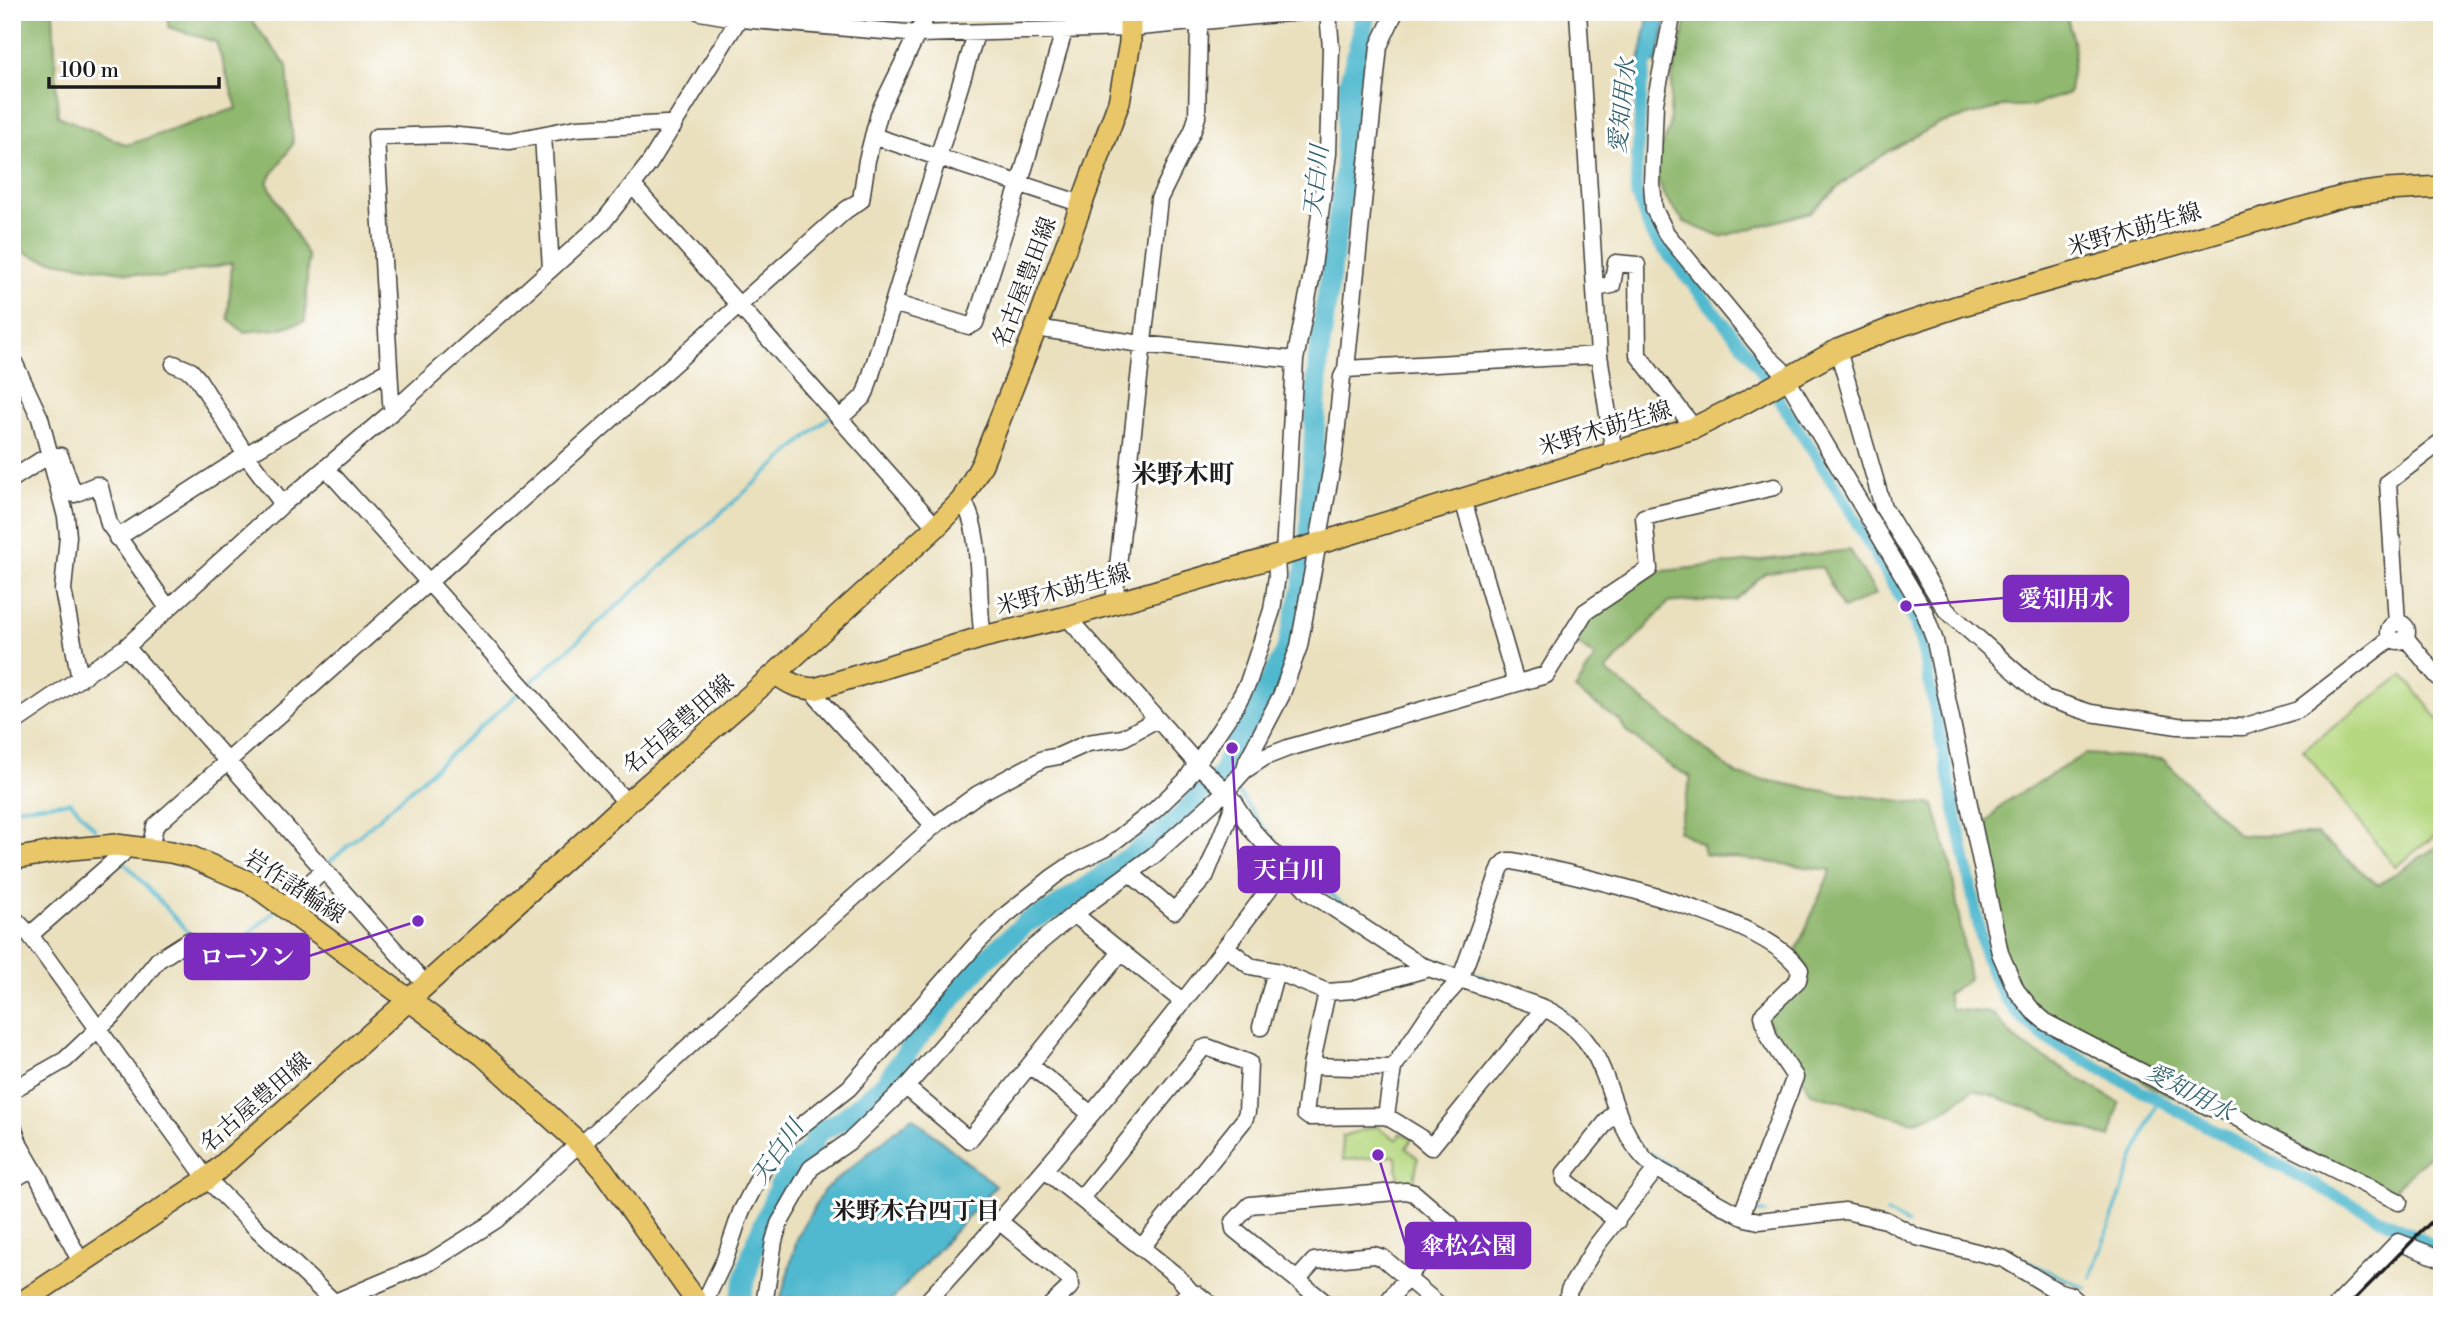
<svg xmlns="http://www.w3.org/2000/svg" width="2454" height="1317" font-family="'Libre Bodoni','Noto Serif JP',serif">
  <rect width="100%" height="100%" fill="#fff"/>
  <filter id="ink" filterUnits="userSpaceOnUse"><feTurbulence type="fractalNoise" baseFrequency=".0143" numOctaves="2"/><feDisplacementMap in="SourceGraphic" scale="14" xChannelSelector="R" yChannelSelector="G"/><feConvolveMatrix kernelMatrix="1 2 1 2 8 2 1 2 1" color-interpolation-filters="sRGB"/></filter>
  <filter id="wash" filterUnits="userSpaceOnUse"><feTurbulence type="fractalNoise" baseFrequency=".00686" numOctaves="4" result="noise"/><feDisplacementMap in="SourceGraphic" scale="28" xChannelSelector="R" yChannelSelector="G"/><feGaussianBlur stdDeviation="1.57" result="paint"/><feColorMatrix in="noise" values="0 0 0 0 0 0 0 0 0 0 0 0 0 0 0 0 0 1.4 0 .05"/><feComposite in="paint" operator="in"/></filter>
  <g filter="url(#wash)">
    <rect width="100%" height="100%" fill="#eae0be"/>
    <path fill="#b6d880" stroke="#697a4e" stroke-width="2" d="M2403 675 2442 724V830L2395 867 2303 750Z
      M1376 1126 1397 1140 1400 1133 1413 1138 1406 1148 1418 1158 1414 1182 1399 1183 1396 1158 1394 1156 1343 1160 1342 1136Z"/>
    <path fill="#90b86e" stroke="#566a45" stroke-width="2" d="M12 12H53L58 116 127 145 237 108 216 42 168 27V12H245L287 66 293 144 267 182 308 257 305 321 278 329 243 332 228 318 232 263 160 278 42 259 12 248Z
      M1689 12H2066L2075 50 2069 93 2032 106H2005L1938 124 1890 150 1843 183 1811 212 1720 237 1684 222 1663 194 1654 165 1669 129 1672 77Z
      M1850 550 1876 594 1843 609 1822 567 1765 573 1735 600 1669 602 1606 671 1737 775 1830 792 1934 805 1951 867 1969 979 1947 994 1951 1009 1992 1013 2017 1041 2119 1103 2110 1138 1974 1089 1941 1112 1913 1122 1811 1093 1764 1016 1807 967 1796 951 1831 870 1704 854 1702 844 1678 831 1691 777 1670 766 1626 731 1620 721 1575 690 1595 657 1575 642 1592 617 1655 572Z
      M2085 754 2163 759 2239 835 2317 834 2378 885 2442 843V1143L2393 1190 2214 1112 2155 1089 2023 998 2000 949 1982 827 2004 803Z"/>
    <path fill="#51b9cf" stroke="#366a76" stroke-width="2" d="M1649 12H1668L1657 63 1639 64Z
      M912 1117 996 1186 887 1305H779L798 1236 824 1190Z"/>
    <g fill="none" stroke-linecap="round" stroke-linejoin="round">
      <path stroke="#51b9cf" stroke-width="3.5" d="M527 686 829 417
        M1235 788 1259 821 1296 866 1349 909
        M12 808 71 802 95 829
        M124 862 216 963 276 910
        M326 865 521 691
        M1385 932 1427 958 1459 969
        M1466 971 1554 1002 1568 1014
        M1649 1153 1699 1184
        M1749 1210 1766 1213
        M1887 1213 1908 1224
        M2006 1252 2086 1288
        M2091 1277 2133 1160 2158 1100"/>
      <path stroke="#51b9cf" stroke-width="12" d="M1649 50 1642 85 1636 175V194L1651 234 1751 356 1837 489 1915 623 1922 647 1984 952C1999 998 2014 1015 2053 1043L2323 1189 2433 1245"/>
      <path stroke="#51b9cf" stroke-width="21" d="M738 1305 753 1250 779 1187 793 1166 811 1148 817 1133 842 1120 886 1083 915 1041 986 959 1027 922 1054 909 1133 855 1180 818 1207 785 1222 776 1232 748 1249 722 1286 652 1303 587 1309 544 1318 360 1345 173 1349 84 1362 35 1365 12"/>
    </g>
  </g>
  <g filter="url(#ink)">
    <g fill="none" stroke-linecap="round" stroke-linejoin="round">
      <defs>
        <path id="minor" d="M700 12 741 19 919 34 1130 28 1299 12
          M1578 12 1599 355 1614 454
          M1673 12 1655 103 1652 183 1654 209 1666 233 1768 357 1781 369 1924 611 1935 641 2000 953 2016 990 2033 1011 2047 1023 2211 1108C2226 1111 2238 1117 2251 1127L2399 1202
          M543 135 551 269
          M873 136 1082 204
          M633 186 936 527
          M1595 288 1612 285 1616 263 1637 265 1638 355 1694 428
          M893 303 969 326 975 323 1020 182 1064 31
          M1036 328 1141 344 1295 360
          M1838 350 1883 507 1946 610 2045 698 2091 713 2178 726 2243 727 2298 710 2391 638
          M12 358 40 418 66 517 68 536 63 590 80 679
          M174 364 191 371 198 379 246 455 283 504
          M1346 369 1599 355
          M393 411 391 402 376 137 448 135 510 141 576 128 666 124 673 127
          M840 418 863 397 866 391 976 34
          M327 469 627 803
          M12 479 49 455 60 456 74 494 96 485 100 487 109 524 168 608
          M962 500C984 529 976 600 983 637
          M1463 500 1516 683
          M117 538 246 455 389 370
          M1284 554 1295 360 1312 274 1328 154 1331 48 1328 12
          M1116 602 1115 593 1159 199 1193 130 1197 117 1199 23
          M1067 617 1198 765 1226 791 1252 830 1309 892 1420 965 1544 1008C1619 1044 1599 1108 1645 1159 1655 1170 1673 1177 1685 1185 1706 1196 1725 1208 1746 1218L1759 1221 1845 1211 1886 1220 1917 1237 2004 1259 2057 1291 2070 1295 2081 1305
          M2397 623 2388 482 2442 441
          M2389 632a9 9 0 1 1 18 0a9 9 0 1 1-18 0Z
          M2405 637 2438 677
          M126 647 418 976
          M815 689 817 697 934 826
          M12 724 126 647 283 504 393 411 603 222 649 164 743 12
          M1245 770 1265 757 1288 748 1546 675 1585 612 1649 569 1644 517 1774 487
          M150 849 155 826 846 210 861 200 867 160 880 110 928 12
          M1130 873 1174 911 1205 877 1235 802
          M285 906 324 870
          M1074 914 1182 1001
          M12 916 30 935 207 1179 252 1224 337 1305
          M30 935 122 854
          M1226 947 1250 966 1276 971 1327 992 1353 990 1429 968
          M1327 992 1311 1066 1305 1114 1309 1117 1386 1116 1417 1135 1431 1147 1544 1008
          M1261 1027 1276 971
          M1030 1065 1091 1114
          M1311 1066 1393 1068
          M906 1087 969 1140 1121 952
          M12 1090 65 1060 116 1012 158 960 188 941
          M1617 1109 1565 1173V1180L1617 1221
          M1386 1116 1393 1068 1430 1013 1460 980 1501 867 1507 861H1513C1577 875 1766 915 1800 970L1798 980 1764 1013 1763 1016 1769 1038 1795 1077 1741 1216
          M12 1124 20 1146 38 1177 81 1263
          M581 1145 772 970 934 826 978 794 1043 759 1059 756 1088 743 1123 738 1157 719
          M1045 1170 1178 1277 1192 1293
          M12 1180 33 1168
          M1081 1198 1202 1049 1207 1047 1249 1063 1247 1112 1244 1120 1142 1247
          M1000 1222 1069 1278 1071 1285 1069 1288 1051 1305
          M1297 1280 1314 1261 1374 1255 1383 1258 1439 1305
          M328 1305 430 1262 496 1220 572 1150
          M703 1305 725 1259 741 1212 766 1164 792 1133 849 1088 979 941 1007 914 1053 877 1072 864 1107 847 1155 810 1186 780 1235 707 1248 683 1272 610 1277 576 1276 556
          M764 1305 774 1241 779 1224 811 1168 850 1141 906 1087 1015 963 1074 914 1153 856 1226 791 1245 770 1247 761 1281 696 1299 646 1334 455 1342 377 1346 369 1379 46 1395 12
          M924 1305C1052 1165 1174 1020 1285 867
          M1174 1305 1190 1293 1197 1294 1211 1305
          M1328 1305 1234 1229 1233 1223 1250 1205 1406 1191 1414 1193 1450 1224 1385 1305
          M1566 1305 1569 1290 1596 1246 1657 1168
          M2337 1305 2398 1242 2442 1259"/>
        <path id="major" d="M776 673C788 684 799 688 815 689L983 637 1067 617 1288 553 1694 428 1742 404 1838 350 1893 328 1959 306 2348 195 2387 190 2442 187
          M12 859 71 849 116 845 171 852 191 857 253 884 483 1055 581 1145 603 1170 699 1305
          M18 1305 207 1179 410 999 627 803 776 673 936 527 962 500 982 464 1036 328 1119 102 1130 43V12"/>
      </defs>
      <use href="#minor" stroke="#3b3934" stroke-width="19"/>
      <use href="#major" stroke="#3b3934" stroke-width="24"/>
      <use href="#minor" stroke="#fff" stroke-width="16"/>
      <use href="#major" stroke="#e9c769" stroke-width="21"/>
      <path stroke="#1c1c1c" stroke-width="3.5" d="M2349 1305 2442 1211"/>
    </g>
  </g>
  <g text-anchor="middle" stroke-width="6" stroke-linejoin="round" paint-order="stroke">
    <g font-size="23" fill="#1c1c1c" stroke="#fff">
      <text transform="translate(2134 229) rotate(-16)" y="8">米野木莇生線</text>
      <text transform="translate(1024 282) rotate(-69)" y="8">名古屋豊田線</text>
      <text transform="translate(1605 428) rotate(-17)" y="8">米野木莇生線</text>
      <text transform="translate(1063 589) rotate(-15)" y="8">米野木莇生線</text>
      <text transform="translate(678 724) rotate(-41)" y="8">名古屋豊田線</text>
      <text transform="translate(295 886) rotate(33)" y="8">岩作諸輪線</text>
      <text transform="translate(255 1102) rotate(-41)" y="8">名古屋豊田線</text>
    </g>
    <g font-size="24" font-style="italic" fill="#34636d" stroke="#fff">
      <text transform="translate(1622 106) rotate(-84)" y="8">愛知用水</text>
      <text transform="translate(1316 181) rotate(-84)" y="8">天白川</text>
      <text transform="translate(2190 1092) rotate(28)" y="8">愛知用水</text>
      <text transform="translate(777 1152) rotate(-55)" y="8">天白川</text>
    </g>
    <g font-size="24" font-weight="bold" fill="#1c1c1c" stroke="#fff">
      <text x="916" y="1219">米野木台四丁目</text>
    </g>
    <g font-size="26" font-weight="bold" fill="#1c1c1c" stroke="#fff">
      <text x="1183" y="483">米野木町</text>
    </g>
  </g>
  <path fill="none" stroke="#7b2cbf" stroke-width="2.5" d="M1906 606L2004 598M1232 748L1239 870M418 921L309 956M1378 1155L1406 1246"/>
  <g fill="#7b2cbf" stroke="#fff" stroke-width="2.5">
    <circle cx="1906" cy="606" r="7"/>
    <circle cx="1232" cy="748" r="7"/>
    <circle cx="418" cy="921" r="7"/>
    <circle cx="1378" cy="1155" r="7"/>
  </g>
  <g fill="#7b2cbf" stroke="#7b2cbf" stroke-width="2.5">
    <rect x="2004" y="576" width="124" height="45" rx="7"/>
    <rect x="1239" y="847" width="100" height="45" rx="7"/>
    <rect x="185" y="934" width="124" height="45" rx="7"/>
    <rect x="1406" y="1223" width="124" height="45" rx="7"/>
  </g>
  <g font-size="24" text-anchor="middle" font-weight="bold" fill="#fff">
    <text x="2066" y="607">愛知用水</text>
    <text x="1289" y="878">天白川</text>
    <text x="247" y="965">ローソン</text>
    <text x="1468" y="1254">傘松公園</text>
  </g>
  <rect width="2454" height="1317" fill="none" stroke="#fff" stroke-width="42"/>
  <path d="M49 77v10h170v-10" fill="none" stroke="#1c1c1c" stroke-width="3.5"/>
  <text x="60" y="77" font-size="21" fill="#1c1c1c" stroke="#ffffff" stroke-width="5" paint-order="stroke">100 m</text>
</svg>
